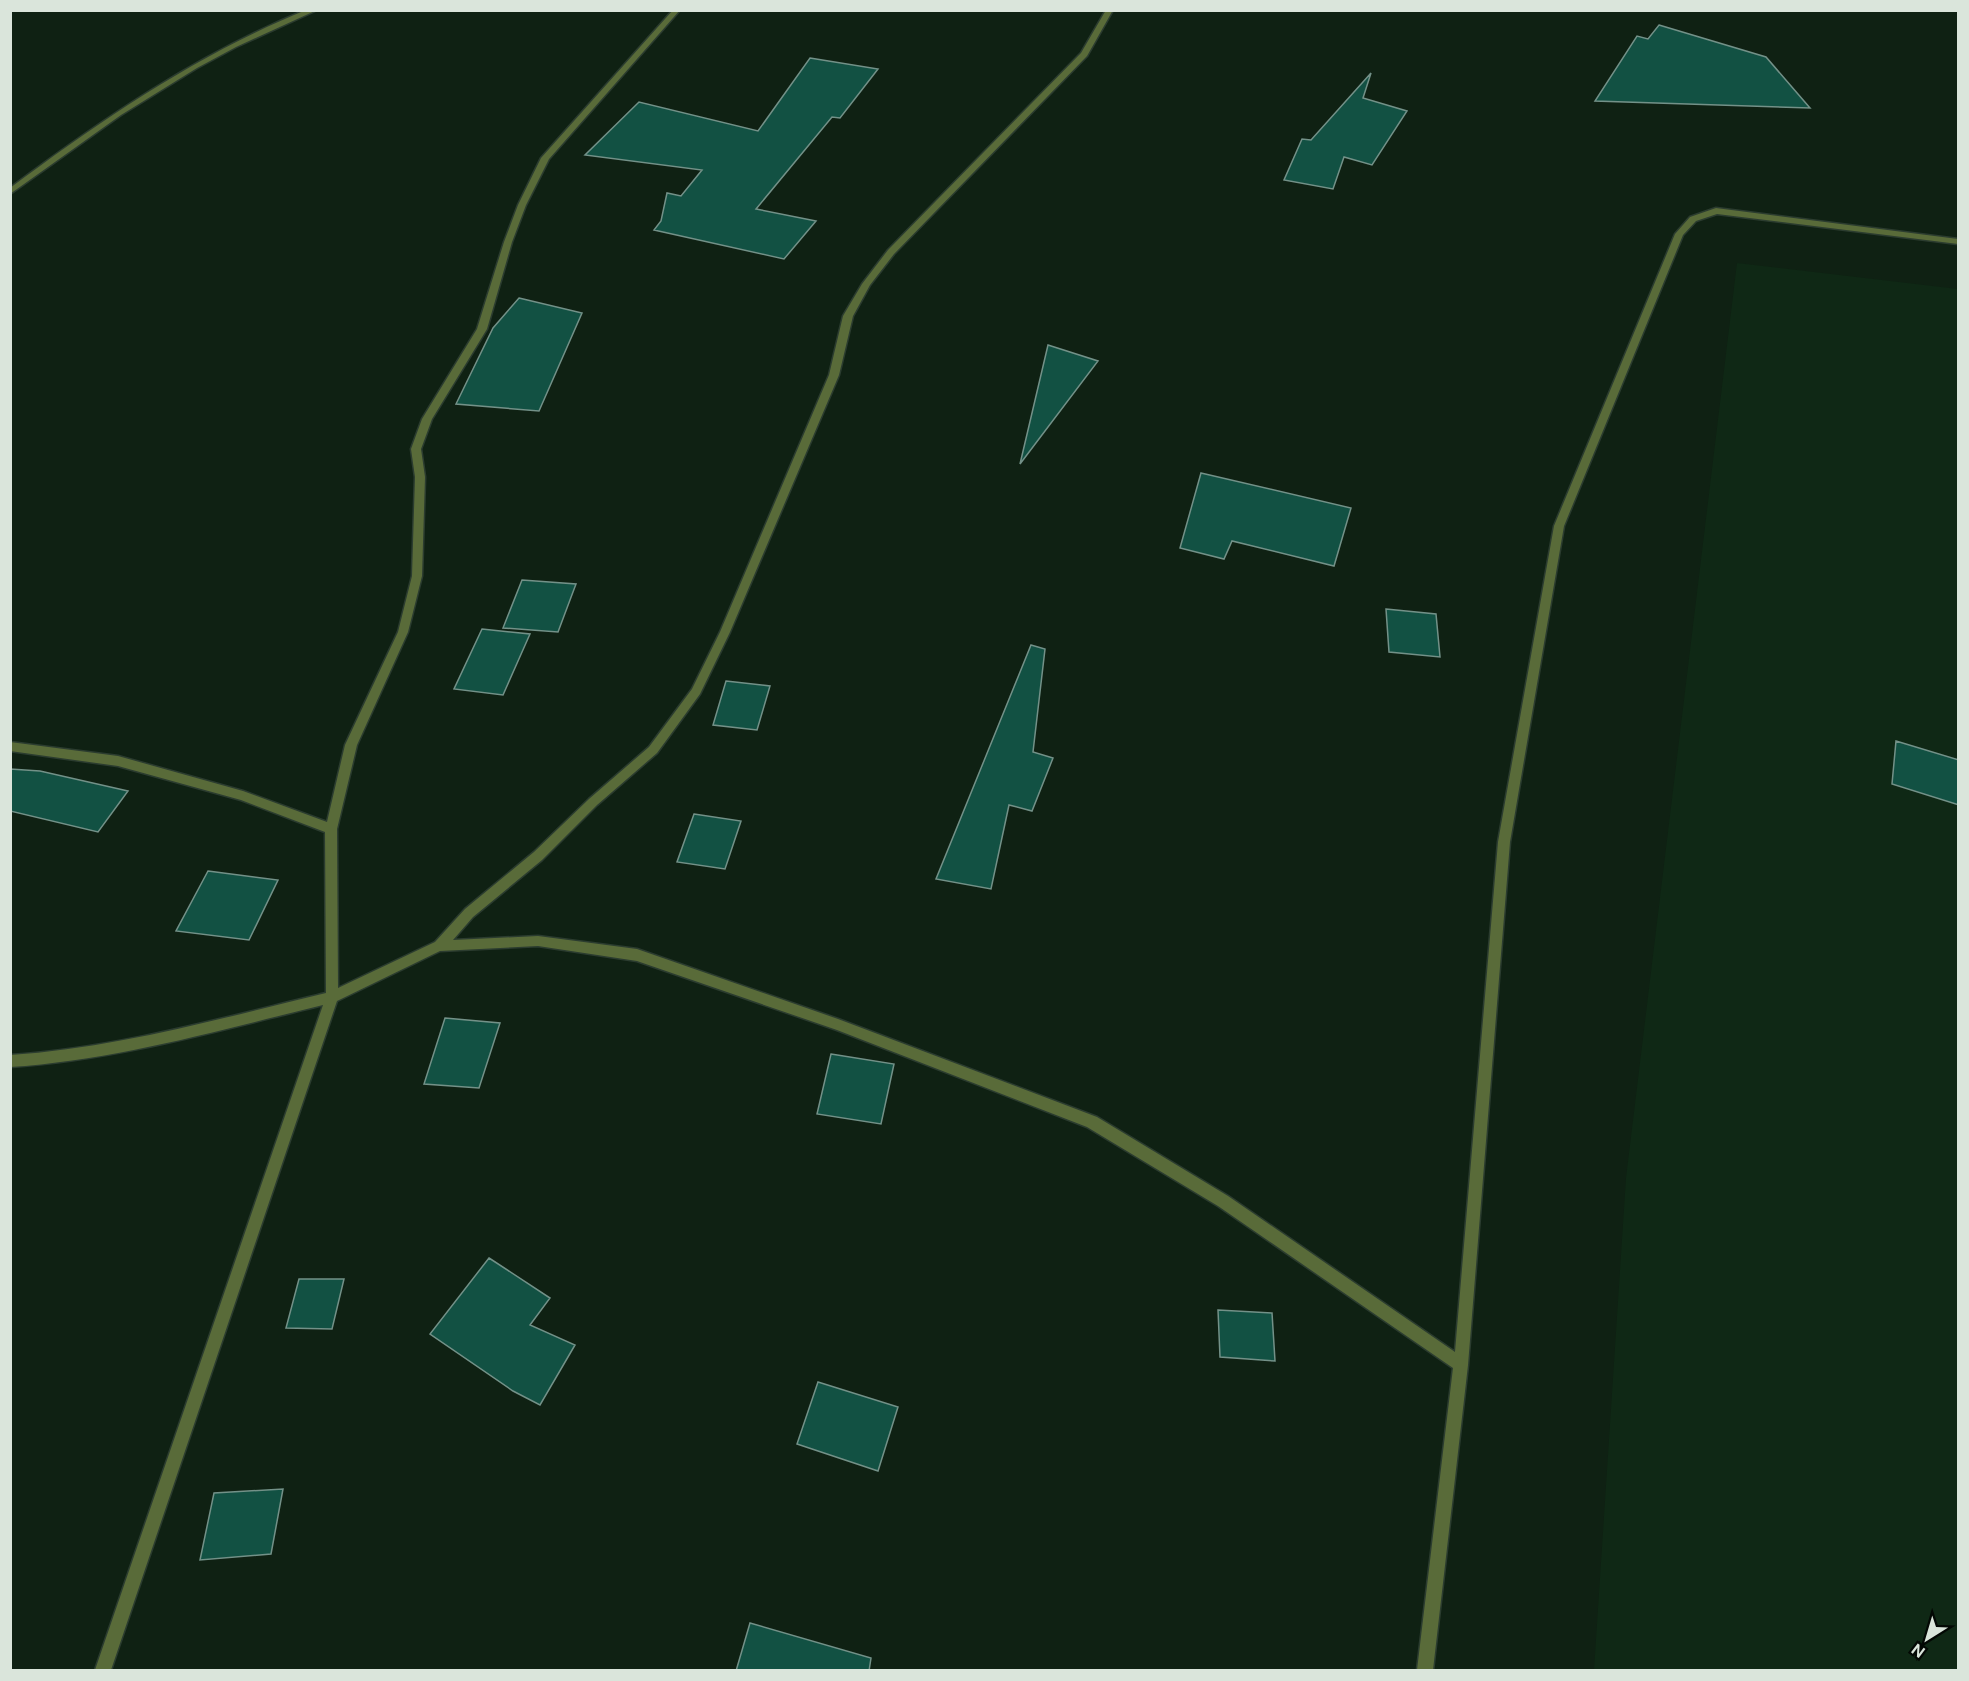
<svg xmlns="http://www.w3.org/2000/svg" width="1969" height="1681" font-family="'DM Sans',sans-serif">
  <rect width="100%" height="100%" fill="#0f2113"/>
  <path fill="#0f2815" d="M1737 263 1958 289V1670H1594L1626 1178Z"/>
  <path fill="#125143" stroke="#739188" stroke-width="1.5" d="M1659 25 1766 57 1810 108 1595 101 1637 36 1648 39Z
    M810 58 878 69 840 118 832 117 756 209 816 221 784 259 654 230 661 221 667 193 681 196 702 170 585 155 639 102 758 131Z
    M1371 73 1363 98 1407 111 1372 165 1344 157 1333 189 1284 180 1302 139 1311 140Z
    M519 298 582 313 539 411 456 404 493 328Z
    M1048 345 1098 361 1020 464Z
    M1201 473 1351 508 1334 566 1232 541 1224 559 1180 548Z
    M522 580 576 584 558 632 503 628Z
    M1386 609 1436 614 1440 657 1389 652Z
    M482 629 530 634 503 695 454 689Z
    M1031 645 1045 649 1033 752 1053 758 1032 811 1009 805 991 889 936 879Z
    M726 681 770 686 757 730 713 725Z
    M1896 741 1959 760V805L1892 784Z
    M10 769 40 771 128 791 98 832 10 811Z
    M694 814 741 821 725 869 677 862Z
    M208 871 278 880 249 940 176 931Z
    M445 1018 500 1023 479 1088 424 1084Z
    M831 1054 894 1064 881 1124 817 1114Z
    M489 1258 550 1298 530 1325 575 1345 540 1405 513 1391 430 1334Z
    M299 1279H344L332 1329 286 1328Z
    M1218 1310 1272 1313 1275 1361 1220 1357Z
    M818 1382 898 1407 878 1471 797 1444Z
    M283 1489 271 1554 200 1560 214 1493Z
    M750 1623 871 1658 869 1671H736Z"/>
  <g fill="none" stroke-linecap="round" stroke-linejoin="round">
    <defs>
      <path id="street" d="M306 10H317L236 47 197 68 121 115 10 194V188C104 118 198 54 306 10Z
        M673 10H680L549 159 526 205 512 242 487 329 432 419 421 449 425 477 422 576 408 632 357 745 337 829 338 988 435 942 465 909 534 852 589 799 649 747 692 689 720 632 829 375 843 316 862 284 888 250 1081 53 1106 10H1113L1087 56 894 254 870 285 853 316 839 375 730 632 700 694 657 753 597 805 542 860 473 917 453 940 538 936 637 949 838 1019 1097 1117 1228 1196 1455 1352 1498 842 1554 526 1675 234 1690 217 1716 208 1958 239V244L1717 214 1696 221 1683 235 1564 526 1510 842 1468 1365 1433 1670H1417L1453 1368 1218 1206 1087 1127 837 1030 637 961 538 946 440 951 337 1001 111 1670H95L323 1005C220 1030 116 1060 10 1067V1055C117 1048 222 1018 326 993L325 832 241 800 118 766 10 751V742L118 756 243 791 327 822 345 745 398 632 412 576 415 477 411 449 422 419 477 329 504 242 518 205 541 158Z"/>
    </defs>
    <use href="#street" stroke="#2b3c2f" stroke-width="3"/>
    <use href="#street" fill="#596b39" fill-rule="evenodd"/>
  </g>
  <rect width="1969" height="1681" fill="none" stroke="#dae5db" stroke-width="24"/>
  <g transform="translate(1927 1639) rotate(217)" stroke="#030804" stroke-width="4.5" paint-order="stroke">
  <path d="M0-4.5L10 22L0 15L-10 22Z" fill="#dae5db"/>
  <text y="-9" font-size="16" font-weight="bold" text-anchor="middle" fill="#dae5db">N</text>
  </g>
</svg>
